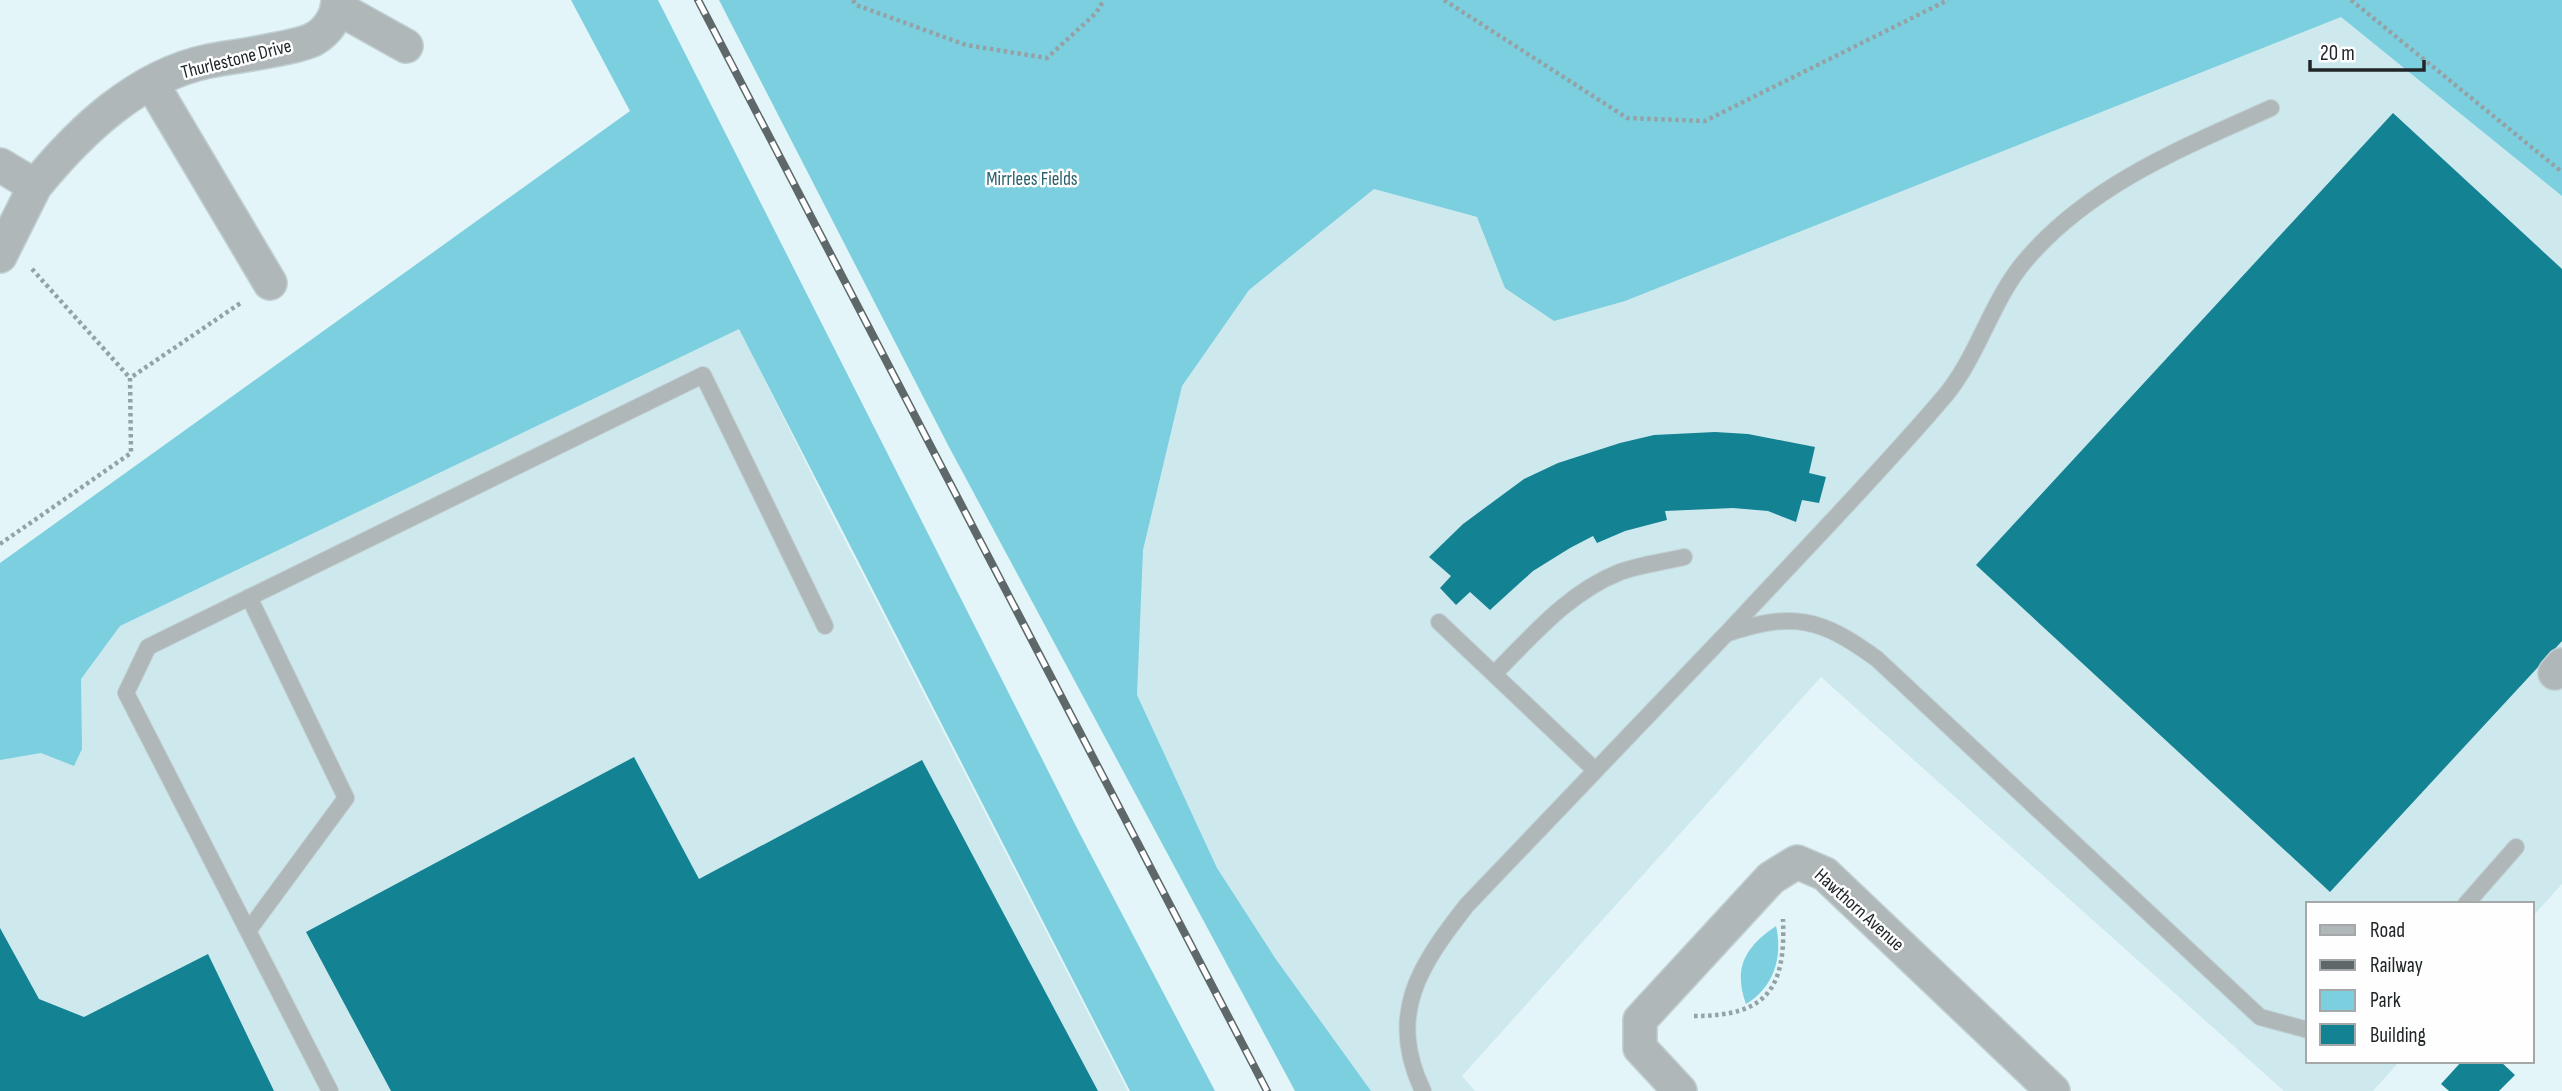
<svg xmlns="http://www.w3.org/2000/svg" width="2562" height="1091" font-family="'Sofia Sans Condensed',sans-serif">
  <rect width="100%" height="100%" fill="#e3f5f8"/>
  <path fill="#cde9ee" d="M2339 15 2562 196V884L2532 917V904H2308V1061H2400L2373 1091H2284L1821 677 1462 1076 1475 1091H1303L957 426 1374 189 1683 274Z
    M631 111 834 519 1128 1091H0V566Z"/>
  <path fill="#7ccfdf" d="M571 0H658L1080 834 1215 1091H1130L739 329 120 626 81 679 82 749 74 766 41 753 0 760V563L630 111Z
    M719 0H2562V196L2341 17 1625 301 1554 321 1505 288 1477 217 1374 189 1249 290 1182 386 1143 550 1137 695 1217 868 1275 958 1371 1091H1295L948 445Z
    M1776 926C1783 957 1774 987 1746 1004 1733 968 1745 947 1776 926Z"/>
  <path fill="#138293" d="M2393 113 2562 269V641L2330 892 1976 565Z
    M1715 432 1748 434 1815 447 1809 473 1826 477 1819 503 1802 500 1796 522 1768 511 1733 508 1665 511 1667 520 1625 531 1597 543 1593 536 1570 548 1533 571 1490 610 1470 592 1456 605 1440 588 1451 576 1429 557 1463 524 1524 479 1558 463 1620 443 1654 435Z
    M634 757 699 879 922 760 1098 1091H391L306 932Z
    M0 928 39 999 84 1017 208 954 274 1091H0Z
    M2462 1061H2500L2515 1075 2499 1091H2449L2441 1084Z"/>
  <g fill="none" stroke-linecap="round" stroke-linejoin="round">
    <defs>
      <path id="lane" d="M1439 622 1595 770
        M1728 632C1800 554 1875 478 1944 397 1978 357 1991 301 2025 261 2089 185 2184 147 2271 108
        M1494 674C1532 636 1569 592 1620 572 1640 565 1663 562 1684 557
        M2466 904 2516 847
        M248 931 346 798 249 597
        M330 1091 126 693 148 647 703 375 825 626
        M1423 1091C1386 1014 1420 965 1467 905L1726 634C1793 611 1821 618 1877 659L2260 1017 2308 1030"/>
      <path id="street" d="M338 8 406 46
        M152 84 270 283
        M0 165 35 186C80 131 137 76 209 61 231 57 298 48 314 39 328 31 338 16 338 0
        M0 256 35 186
        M2555 673 2562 665
        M1680 1091 1640 1048V1020L1771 878 1797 862 1825 874 2053 1091"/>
    </defs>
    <use href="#lane" stroke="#c0d0d3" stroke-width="18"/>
    <use href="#street" stroke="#c0d0d3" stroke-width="36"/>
    <path stroke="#95a2a5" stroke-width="4.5" stroke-dasharray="3.5 3.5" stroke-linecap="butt" d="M853 0 856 5 966 45 1047 58 1096 13 1104 0
      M1444 0 1627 118 1705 121 1948 0
      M2351 0 2562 172
      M32 269 130 378
      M0 544 131 453 130 378 242 302
      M1694 1016C1766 1016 1786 990 1783 919"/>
    <use href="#lane" stroke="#b0b7b9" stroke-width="16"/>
    <use href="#street" stroke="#b0b7b9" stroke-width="33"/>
    <defs>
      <path id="rail" d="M698 0 1267 1091"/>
    </defs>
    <use href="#rail" stroke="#5e686a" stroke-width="8"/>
    <use href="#rail" stroke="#fefefe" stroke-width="5" stroke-dasharray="16" stroke-linecap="butt"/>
  </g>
  <g text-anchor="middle" stroke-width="5" stroke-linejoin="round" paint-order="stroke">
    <g font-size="19" fill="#202628" stroke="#fefefe">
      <text transform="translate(236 58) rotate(-14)" y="7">Thurlestone Drive</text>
      <text transform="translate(1860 909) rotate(42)" y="7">Hawthorn Avenue</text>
    </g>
    <g font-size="19" fill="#2b616b" stroke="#fefefe">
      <text x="1032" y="185">Mirrlees Fields</text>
    </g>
  </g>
  <rect x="2306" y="902" width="228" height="161" fill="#fefefe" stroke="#a5a8a8" stroke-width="2"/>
  <rect x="2320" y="925" width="35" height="10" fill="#b0b7b9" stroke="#a5a8a8" stroke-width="2"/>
  <text x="2370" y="937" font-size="21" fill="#202628">Road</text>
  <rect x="2320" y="960" width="35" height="10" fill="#5e686a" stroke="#a5a8a8" stroke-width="2"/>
  <text x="2370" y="972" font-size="21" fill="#202628">Railway</text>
  <rect x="2320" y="990" width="35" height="21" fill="#7ccfdf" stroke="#a5a8a8" stroke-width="2"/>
  <text x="2370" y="1007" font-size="21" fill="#202628">Park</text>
  <rect x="2320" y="1024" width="35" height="21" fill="#138293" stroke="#a5a8a8" stroke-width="2"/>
  <text x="2370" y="1042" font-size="21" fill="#202628">Building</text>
  <path d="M2310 60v10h114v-10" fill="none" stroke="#202628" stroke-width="3.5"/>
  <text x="2320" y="60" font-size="21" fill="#202628" stroke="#fefefe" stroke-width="5" paint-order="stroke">20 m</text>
</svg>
